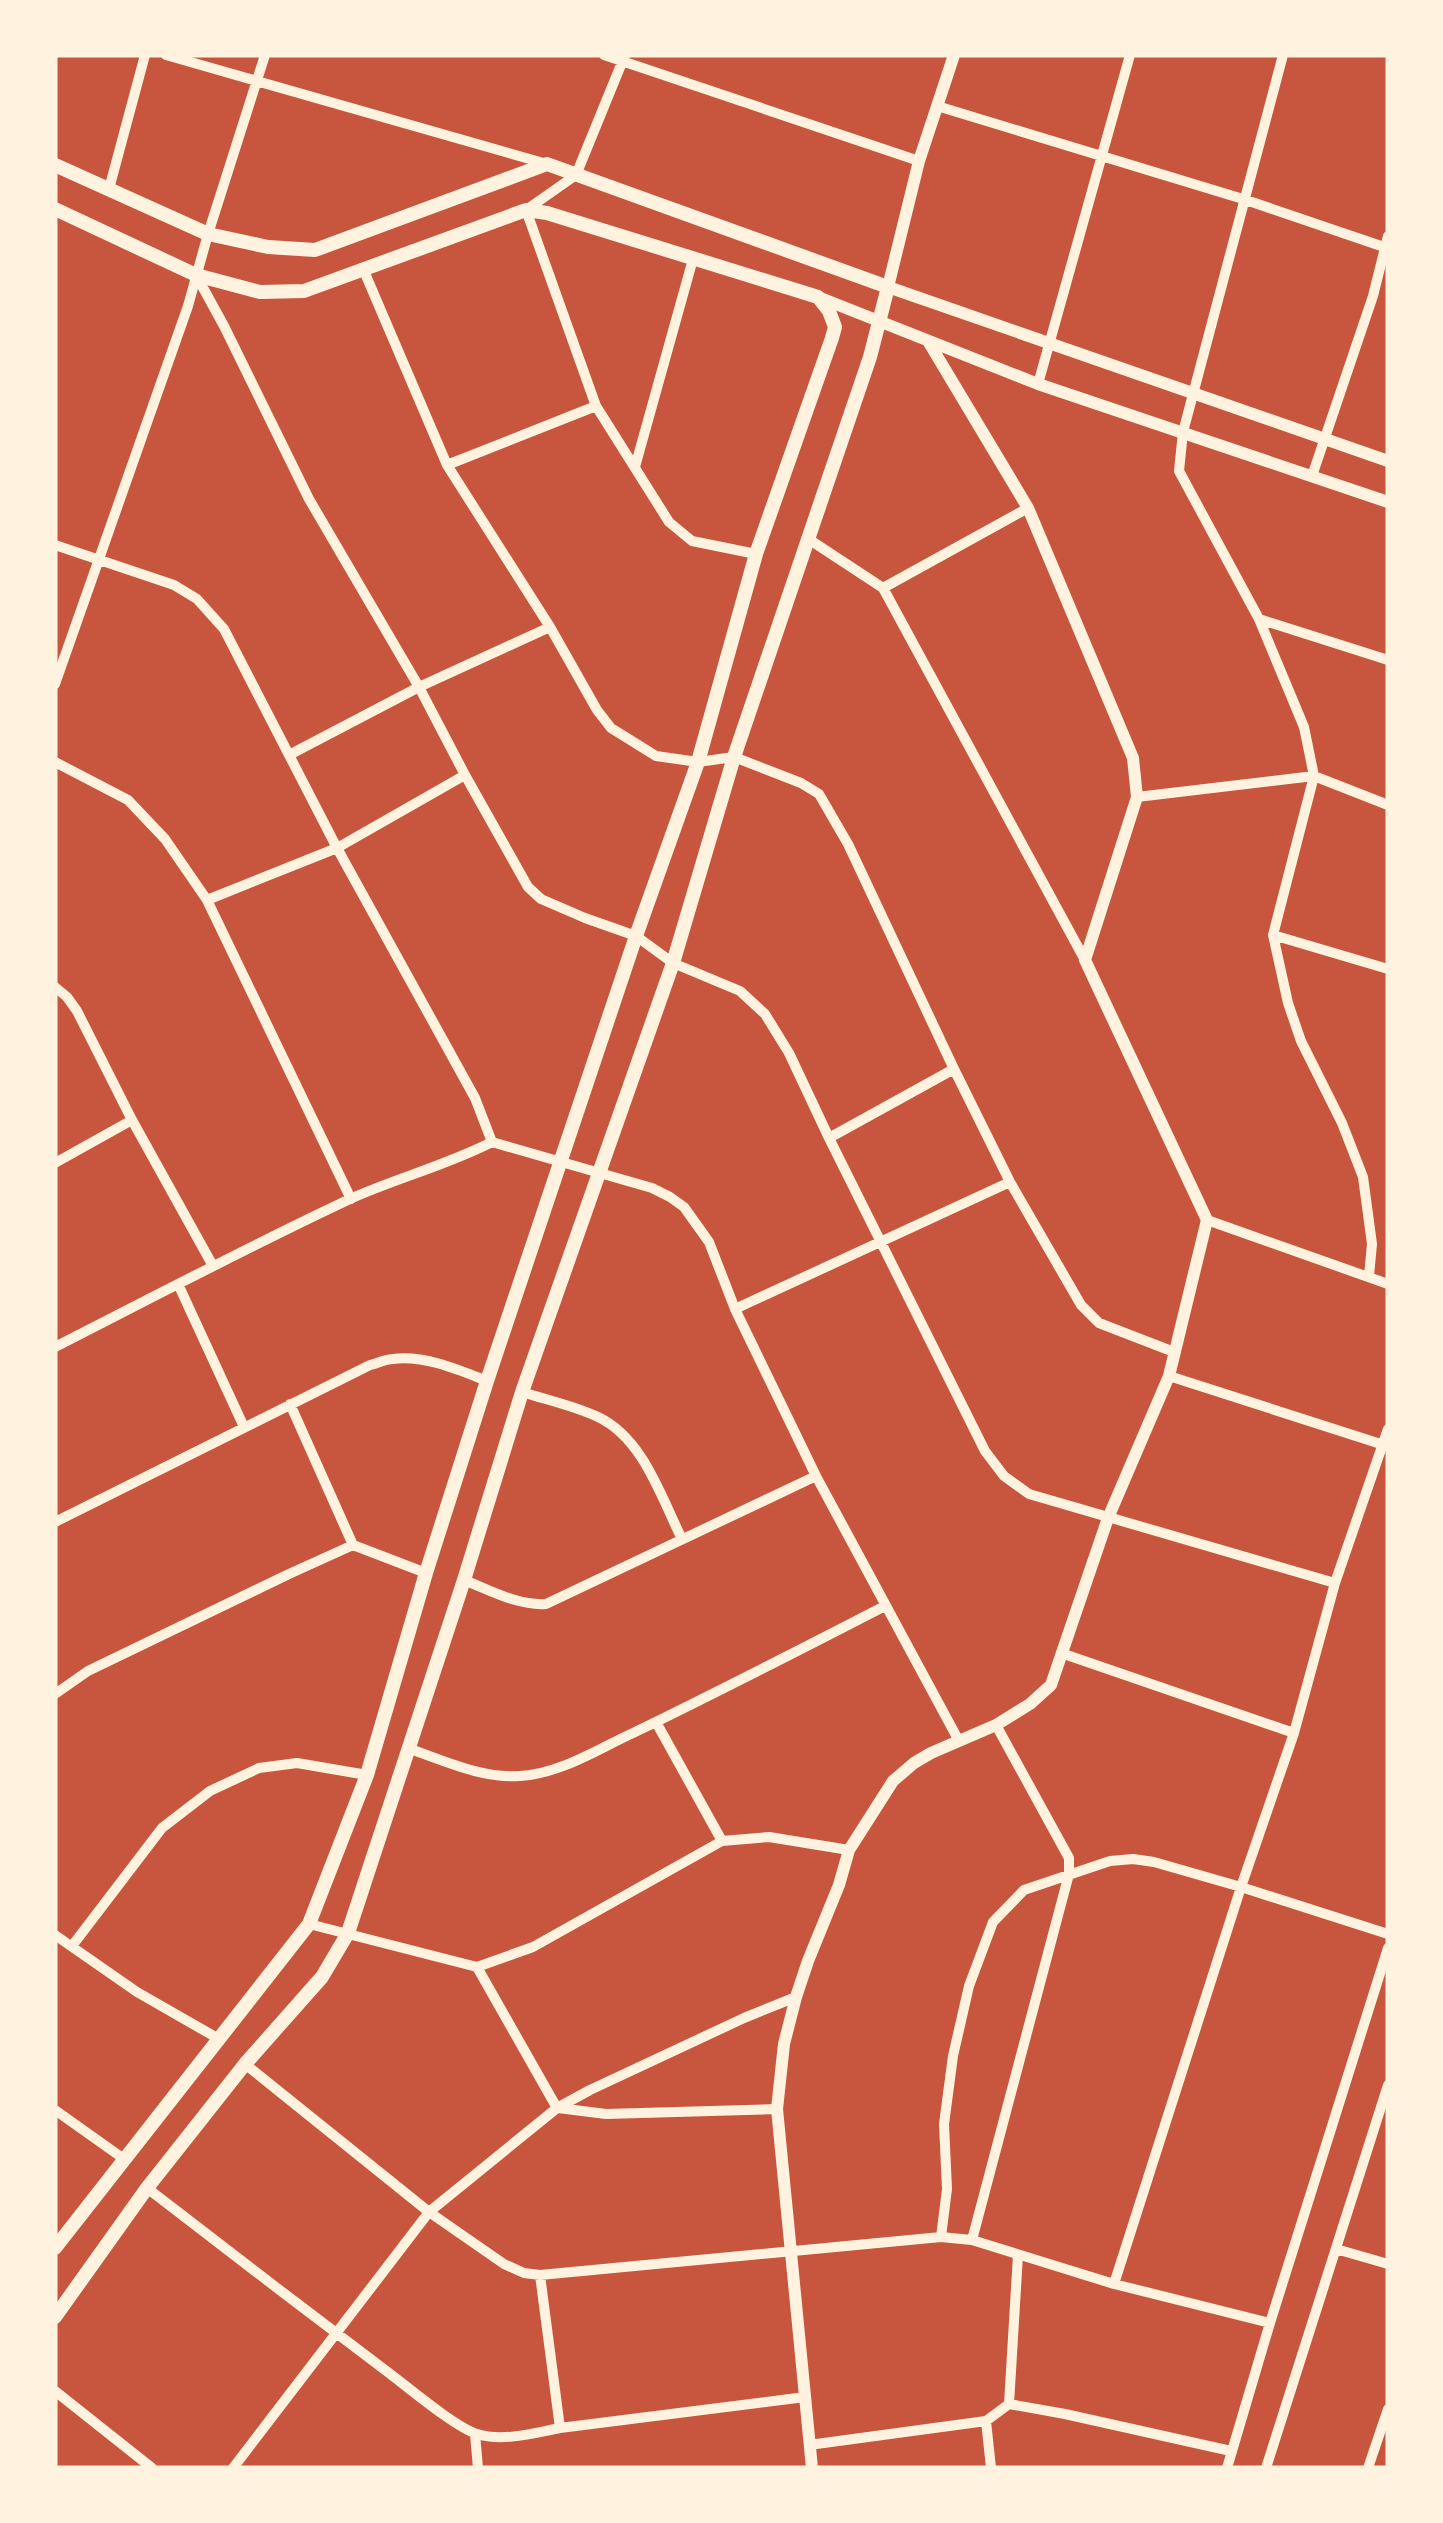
<svg xmlns="http://www.w3.org/2000/svg" width="1443" height="2523" font-family="'Work Sans',sans-serif">
  <rect width="100%" height="100%" fill="#c8553d"/>
  <g fill="none" stroke-linecap="round" stroke-linejoin="round">
    <path stroke="#fff3e0" stroke-width="10" d="M166 55 547 164
      M604 55 919 161
      M625 55 576 175 526 210 596 406 669 522 692 541 756 554
      M1283 55 1183 432 1179 471 1259 619 1304 727 1314 776 1273 935 1288 1003 1301 1041 1342 1123 1363 1177 1372 1244 1369 1276
      M937 106 1243 199 1384 247
      M109 189 145 55
      M364 271 447 465 550 627 597 710 611 728 656 756 698 762 734 757 801 783 819 794 848 844 954 1069 1010 1182 1081 1305 1099 1323 1174 1352
      M196 275 224 326 309 499 419 687 465 775 528 887 541 899 585 918 636 936 673 963 740 991 765 1014 789 1053 829 1138 985 1451 1004 1476 1029 1494 1335 1583
      M1038 384 1130 55
      M447 465 596 406
      M635 467 693 259
      M1312 476 1373 296 1388 236
      M810 540 883 588 1085 960
      M55 545 174 585 197 599 224 629 337 848 475 1098 492 1142 652 1188 670 1197 684 1207 709 1242 735 1309 816 1476 959 1741
      M883 588 1028 508
      M1259 619 1388 660
      M55 684 188 306 208 234 265 55
      M289 755 419 687 550 627
      M55 762 128 800 165 839 207 900 351 1199
      M1137 797 1314 776 1388 805
      M207 900 337 848 465 775
      M1273 935 1388 969
      M55 987 67 997 77 1011 132 1120 213 1266
      M829 1138 954 1069
      M55 1163 132 1120
      M1207 1220 1388 1284
      M178 1284 244 1427
      M735 1309 1010 1182
      M55 1347C153 1297 250 1246 350 1199 397 1178 447 1165 492 1142
      M1169 1376 1387 1446
      M522 1392C547 1400 575 1406 598 1417 643 1438 661 1497 682 1539
      M290 1404 353 1545
      M55 1522 370 1365C378 1363 386 1359 393 1359 425 1355 459 1370 487 1381
      M464 1580C490 1590 518 1606 546 1604L816 1476
      M1061 1653 1294 1733
      M55 1694 88 1671 289 1574 353 1545 426 1573
      M656 1722 722 1841
      M410 1749C445 1761 483 1779 520 1776 560 1774 598 1749 633 1733 718 1692 801 1649 885 1606
      M309 1924 477 1967 533 1947 722 1841 769 1837 849 1850
      M55 1935 137 1992 219 2039
      M72 1946 162 1828 210 1791 259 1768 297 1763 367 1775
      M477 1967 557 2108
      M245 2064 429 2212 504 2264 524 2273 540 2275 941 2237 972 2240 1114 2284 1270 2323
      M558 2108 606 2114 777 2109
      M55 2110 124 2159
      M147 2188C227 2250 308 2312 389 2373 409 2388 455 2427 477 2434 503 2442 534 2433 560 2428L805 2397
      M941 2237 947 2189 944 2124 953 2056 969 1986 993 1922 1024 1890 1110 1861 1133 1859 1154 1862 1241 1887 1388 1934
      M972 2240 1069 1874V1858L996 1725
      M1336 2249 1388 2264
      M540 2275 560 2428
      M1114 2284 1241 1887 1294 1733 1335 1583 1388 1429
      M55 2391 152 2468
      M1009 2404 1018 2255
      M986 2421 991 2468
      M475 2434 478 2468
      M809 2445 986 2421 1009 2404 1065 2414 1231 2451
      M233 2468 429 2212 557 2108 590 2090 744 2018 796 1997
      M1227 2468 1270 2323 1388 1948
      M1266 2468 1388 2085
      M1368 2468 1388 2409"/>
    <path stroke="#fff3e0" stroke-width="12" d="M954 55 919 161 888 287 1388 461
      M818 297 1038 384 1388 502
      M812 2468 777 2109 784 2044 796 1997 808 1961 839 1885 849 1850 893 1781 914 1763 931 1753 996 1725 1030 1704 1051 1685 1108 1518 1169 1376 1207 1220 1085 960 1137 797 1133 758 1028 508 928 341"/>
    <path stroke="#fff3e0" stroke-width="14" d="M55 165 208 234 268 247 315 250 547 164 888 287 870 357 734 757 673 963 522 1392 464 1580 348 1933 322 1977 245 2064 147 2188 55 2317
      M55 209 196 275 260 292 304 291 526 210 547 213 818 297 829 311 835 327 832 338 756 554 698 762 636 936 487 1381 426 1573 367 1775 309 1924 55 2248"/>
  </g>
  <rect width="1443" height="2523" fill="none" stroke="#fff3e0" stroke-width="115"/>
</svg>
